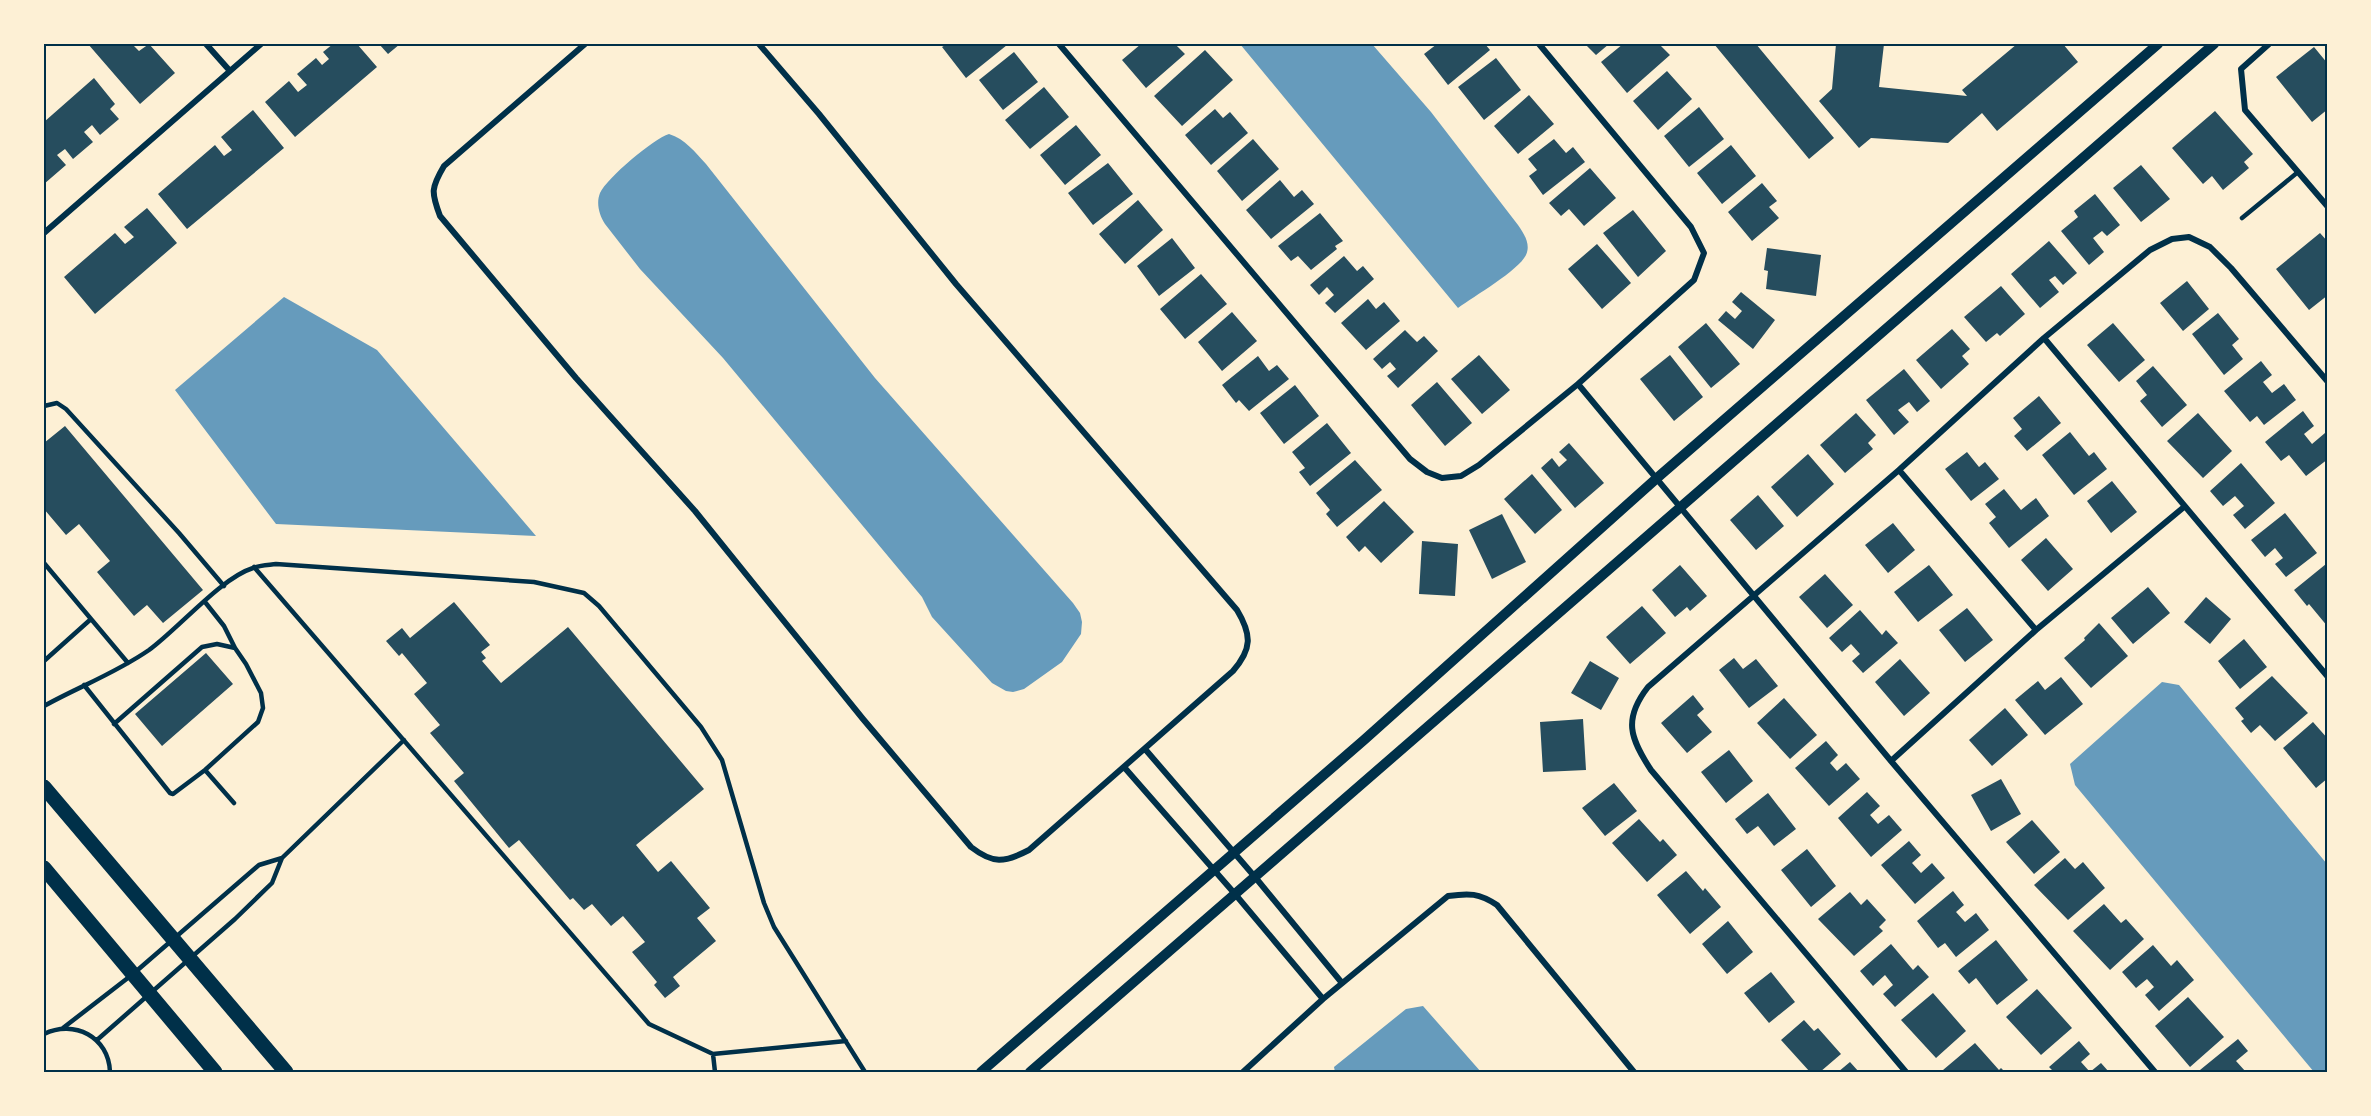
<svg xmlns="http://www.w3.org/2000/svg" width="2371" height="1116" font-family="Overpass,sans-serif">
  <rect width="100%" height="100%" fill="#fdf0d5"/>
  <path fill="#669bbc" d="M1240 44H1372L1431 112 1518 225C1524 234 1531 244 1526 255 1518 271 1474 296 1458 308Z
    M669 134C685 139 695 152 706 164L875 378 1073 603 1080 613 1082 622 1081 634 1062 662 1024 689 1013 692 1006 691 992 683 932 617 922 597 723 358 640 269 605 224C599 215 596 203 600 193 607 178 653 139 669 134Z
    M284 297 377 350 536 536 276 524 175 390Z
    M2162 682 2179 685 2327 864V1072H2314L2075 785 2070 764Z
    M1423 1006 1481 1072H1335L1334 1067 1406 1009Z"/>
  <path fill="#264d5e" d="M88 44H132L139 51 149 44 175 73 140 104Z
    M333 44H357L377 67 295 137 265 102 289 81 298 92 307 85 297 74 316 58 322 65 329 59 323 52Z
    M379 44H400L388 54Z
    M947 44H1006L1007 45 966 78 942 47Z
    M1141 44H1175L1185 54 1146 88 1122 60Z
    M1437 44H1485L1490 50 1448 85 1424 54Z
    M1585 44H1609L1596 55Z
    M1623 44H1659L1670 55 1627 93 1601 62Z
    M1714 44H1756L1834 138 1809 159Z
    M1836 44H1884L1879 87 1967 96 1962 90 2017 44H2063L2078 62 1997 131 1982 113 1948 143 1871 138 1859 148 1819 101 1832 89Z
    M2314 47 2328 64V109L2312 122 2276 77Z
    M1205 50 1233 80 1182 126 1154 96Z
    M1014 52 1038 82 1003 110 979 80Z
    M1496 58 1521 90 1484 120 1458 87Z
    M1667 71 1692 99 1658 130 1633 101Z
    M94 78 115 104 110 109 119 119 100 135 92 125 84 132 93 142 73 159 65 149 57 155 66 165 44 184V122Z
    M1044 87 1069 117 1030 149 1005 120Z
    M1529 95 1554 124 1518 154 1494 126Z
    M1699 107 1724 139 1689 167 1664 136Z
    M1215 109 1223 118 1230 112 1248 133 1211 165 1185 135Z
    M253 110 284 148 187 229 158 194 215 145 224 156 232 150 221 137Z
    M2215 111 2253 154 2244 162 2249 168 2223 190 2212 176 2203 184 2172 148Z
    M1076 125 1101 155 1065 185 1040 155Z
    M1253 139 1279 169 1242 201 1217 171Z
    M1554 139 1566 153 1573 147 1585 162 1543 195 1529 176 1537 170 1528 159Z
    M1731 145 1756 176 1722 204 1697 173Z
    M1108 163 1133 194 1093 225 1068 193Z
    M2141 165 2170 199 2141 222 2113 188Z
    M1590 168 1616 198 1584 226 1569 209 1561 216 1549 203Z
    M1280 180 1294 197 1302 190 1314 204 1271 239 1246 210Z
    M1762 183 1777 201 1769 207 1779 218 1752 241 1728 212Z
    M2095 194 2120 225 2107 236 2102 231 2093 238 2104 252 2089 265 2061 231 2078 217 2074 211Z
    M1138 200 1163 230 1125 264 1099 234Z
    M147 208 177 243 95 314 64 277 115 233 125 244 134 237 124 227Z
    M1633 210 1666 251 1638 277 1603 233Z
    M1320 213 1343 241 1335 246 1337 249 1311 270 1298 256 1291 261 1278 246Z
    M2320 233 2328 242V295L2309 310 2276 269Z
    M1172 238 1195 268 1159 296 1137 266Z
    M2049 241 2077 273 2063 285 2055 276 2049 280 2059 292 2040 308 2011 274Z
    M1597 244 1631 283 1602 309 1568 269Z
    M1767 248 1821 255 1816 296 1766 289 1768 271 1764 270Z
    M1344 256 1357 271 1363 266 1374 279 1335 313 1325 303 1334 295 1327 287 1319 295 1310 285Z
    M1201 274 1227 304 1185 339 1160 309Z
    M2187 281 2209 309 2183 331 2160 303Z
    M2001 286 2025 314 2000 336 1997 333 1986 342 1964 317Z
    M1741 292 1775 320 1753 349 1718 320 1726 311 1735 319 1742 311 1732 302Z
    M1368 299 1376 309 1384 302 1400 321 1366 350 1341 323Z
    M1232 312 1257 341 1222 371 1198 342Z
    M2218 313 2239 339 2232 345 2243 359 2224 375 2192 334Z
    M1706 323 1740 364 1711 388 1678 347Z
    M2113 323 2145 360 2119 382 2087 345Z
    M1952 329 1970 349 1962 356 1969 364 1941 389 1916 360Z
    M1405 330 1417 342 1424 336 1438 351 1398 388 1387 376 1396 369 1390 362 1382 369 1373 359Z
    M1479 355 1510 390 1482 414 1451 379Z
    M1670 355 1703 397 1674 421 1640 379Z
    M1258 356 1269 371 1277 365 1289 379 1249 411 1239 400 1236 403 1222 385Z
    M2261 361 2272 375 2263 382 2272 393 2284 384 2296 400 2264 425 2257 416 2250 422 2224 391Z
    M2153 366 2187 405 2162 427 2140 401 2147 395 2136 381Z
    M1904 369 1930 401 1917 412 1909 402 1898 410 1909 422 1894 435 1866 400Z
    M1437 382 1472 423 1445 446 1411 405Z
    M1295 385 1319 416 1284 444 1260 413Z
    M2039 396 2061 423 2027 451 2014 436 2022 429 2013 418Z
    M2303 411 2314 426 2304 434 2312 444 2325 433 2328 436V459L2306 476 2289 455 2281 461 2265 442Z
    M1856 413 1876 435 1868 443 1873 449 1845 473 1820 445Z
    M2198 413 2232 451 2203 478 2167 441Z
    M1327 423 1351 453 1310 486 1299 472 1305 468 1292 452Z
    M65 426 203 590 163 623 147 605 134 616 97 572 110 561 79 524 66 535 44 509V443Z
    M2070 432 2089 456 2094 452 2107 469 2074 495 2042 455Z
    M1569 443 1604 483 1575 508 1541 468 1552 458 1559 467 1567 460 1559 452Z
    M1967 452 1979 467 1985 462 1999 479 1971 501 1945 469Z
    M1808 454 1834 484 1797 517 1771 487Z
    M1355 460 1382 490 1337 527 1326 514 1330 510 1316 493Z
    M2241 463 2275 503 2245 529 2233 515 2244 506 2235 496 2223 506 2210 491Z
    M1532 474 1562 510 1535 534 1504 499Z
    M2112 481 2137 512 2111 533 2087 501Z
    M2004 489 2021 510 2036 498 2049 516 2009 548 1989 523 1996 517 1985 504Z
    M1758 495 1784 526 1756 550 1730 520Z
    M1384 501 1414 532 1381 563 1365 546 1359 552 1346 537Z
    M2285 513 2317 553 2286 577 2275 564 2283 558 2275 548 2265 557 2251 540Z
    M1502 514 1526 562 1492 579 1469 530Z
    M1893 523 1915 550 1888 573 1865 545Z
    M2046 538 2073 569 2048 591 2021 560Z
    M1422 541 1458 544 1455 596 1419 594Z
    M2326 564 2328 566V627L2309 604 2307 606 2294 590Z
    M1680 565 1707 596 1690 611 1687 607 1675 617 1652 590Z
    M1929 565 1953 595 1918 622 1894 592Z
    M1825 574 1853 605 1827 628 1799 597Z
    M2148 587 2170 613 2133 644 2111 618Z
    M2206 597 2231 619 2210 644 2184 622Z
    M454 602 490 645 481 652 486 658 482 661 501 683 568 627 704 789 636 845 658 872 671 861 710 908 697 918 716 941 673 977 680 986 665 998 654 985 657 982 632 952 645 942 623 916 611 926 592 904 584 910 573 898 570 900 519 840 509 848 454 781 464 773 430 733 440 725 414 694 427 683 402 653 399 656 386 641 402 628 410 638Z
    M1642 606 1666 633 1630 664 1606 637Z
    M1967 608 1993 640 1965 662 1939 630Z
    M1860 610 1882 635 1886 630 1898 643 1863 673 1852 661 1860 654 1851 644 1842 652 1829 638Z
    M2099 623 2128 656 2091 688 2064 658 2085 640 2084 638Z
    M2244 639 2267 667 2240 689 2218 661Z
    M206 653 233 684 162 746 135 714Z
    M1734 658 1743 669 1756 659 1778 686 1749 708 1719 670Z
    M1900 659 1930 693 1904 716 1875 682Z
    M1590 661 1619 678 1601 710 1571 693Z
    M2272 676 2308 713 2275 741 2260 725 2251 733 2241 721 2244 719 2235 708Z
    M2061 677 2083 704 2045 735 2015 700 2038 681 2045 690Z
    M1693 695 1704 709 1697 715 1712 732 1687 753 1661 723Z
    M1784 698 1817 735 1790 759 1757 723Z
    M2005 708 2028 735 1992 766 1969 740Z
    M1583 719 1586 770 1543 772 1540 722Z
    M2313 722 2328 739V778L2316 788 2283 748Z
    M1826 741 1838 755 1830 763 1837 771 1846 763 1860 779 1829 806 1795 768Z
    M1729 750 1753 781 1726 803 1701 772Z
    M2001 779 2021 814 1991 831 1971 795Z
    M1614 783 1637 811 1605 836 1582 808Z
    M1867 792 1880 806 1870 815 1878 824 1889 815 1902 830 1871 857 1838 818Z
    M1768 793 1796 829 1774 846 1758 826 1747 834 1735 819Z
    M1639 819 1660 842 1663 839 1677 855 1647 882 1612 843Z
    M2032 820 2060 852 2034 874 2006 842Z
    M1909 841 1921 855 1912 863 1921 873 1932 863 1945 878 1915 904 1881 865Z
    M1807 849 1836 886 1811 907 1781 870Z
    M2065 858 2075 869 2083 862 2105 888 2068 920 2034 885Z
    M1686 871 1703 891 1705 888 1721 907 1690 934 1657 895Z
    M1953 891 1964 905 1956 912 1965 922 1976 913 1989 930 1956 957 1945 943 1938 948 1917 921Z
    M1850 892 1861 905 1867 899 1886 920 1879 927 1883 931 1854 956 1818 919Z
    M2104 904 2121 923 2126 919 2144 939 2110 970 2073 931Z
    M1728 921 1753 952 1727 974 1702 944Z
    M1996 940 2028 980 1997 1005 1976 978 1969 984 1958 971Z
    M1891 944 1913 970 1918 965 1929 977 1895 1007 1883 994 1893 985 1885 975 1873 986 1860 971Z
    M2153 945 2171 966 2177 960 2194 980 2159 1011 2145 995 2154 987 2147 979 2136 988 2122 972Z
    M1771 972 1795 1002 1769 1023 1744 993Z
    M2037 989 2072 1028 2041 1055 2006 1017Z
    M1933 993 1966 1031 1936 1058 1901 1020Z
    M2188 997 2224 1037 2190 1067 2155 1026Z
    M1804 1020 1814 1031 1818 1028 1841 1054 1820 1072H1810L1781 1040Z
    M2238 1039 2248 1051 2236 1061 2246 1072H2202L2200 1070Z
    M2079 1041 2090 1054 2081 1062 2090 1072 2101 1063 2109 1072H2054L2049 1067Z
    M1975 1043 1999 1070 2001 1068 2005 1072H1945L1943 1070Z
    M1850 1062 1859 1072H1838Z"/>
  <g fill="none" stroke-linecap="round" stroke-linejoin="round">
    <path stroke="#003049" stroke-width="4.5" d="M2242 218 2298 172
      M44 406 57 403 66 409 179 533 224 586
      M44 563 128 663
      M254 567 649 1024 713 1054 846 1041
      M205 602 224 626 235 648
      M44 661 91 619
      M84 685 170 793 173 794 205 770 258 722 263 708 261 693 246 664 235 648 217 644 202 647 114 724
      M44 706C78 687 116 673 149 650 179 628 221 578 253 568 260 565 269 565 276 564L534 582 584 593 599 606 701 727 722 760 764 903 774 927 865 1072
      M205 770 234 803
      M63 1028 133 974 259 865 282 858
      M44 1034C74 1019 109 1037 110 1072
      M97 1040 235 919 272 883 282 858 404 740
      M713 1054 715 1072"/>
    <path stroke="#003049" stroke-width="6" d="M206 44 230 71
      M585 44 444 166C431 188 431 192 440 216L576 378 695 511 863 719 971 847C993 864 1004 863 1029 850L1233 671C1252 649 1252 635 1237 610L956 284 819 114 759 44
      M1059 44 1410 459 1427 472 1442 478 1461 476 1479 465 1578 384 1694 280 1704 253 1691 227 1539 44
      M2269 44 2241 69 2245 110 2328 207
      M44 233 261 44
      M2044 338 2328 677
      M1578 384 1891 761 2155 1072
      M1899 470 2036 630
      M1145 749 1255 877 1342 983
      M1891 761 2036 630 2184 507
      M1124 767 1235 894 1323 999
      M1243 1072 1323 999 1448 896C1469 893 1479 893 1497 905L1634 1072
      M1906 1072 1651 770C1630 738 1623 719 1648 687L1899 470 2044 338 2150 250 2172 239 2189 237 2210 247 2231 268 2328 382"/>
    <path stroke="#003049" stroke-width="10" d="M981 1072 1364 740 1657 478 2158 44
      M1030 1072 2214 44"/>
    <path stroke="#003049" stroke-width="15" d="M44 787 286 1072
      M44 868 215 1072"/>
  </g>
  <rect width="2371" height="1116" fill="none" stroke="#fdf0d5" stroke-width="90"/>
  <rect x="45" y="45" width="2281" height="1026" fill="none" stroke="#003049" stroke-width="2"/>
</svg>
